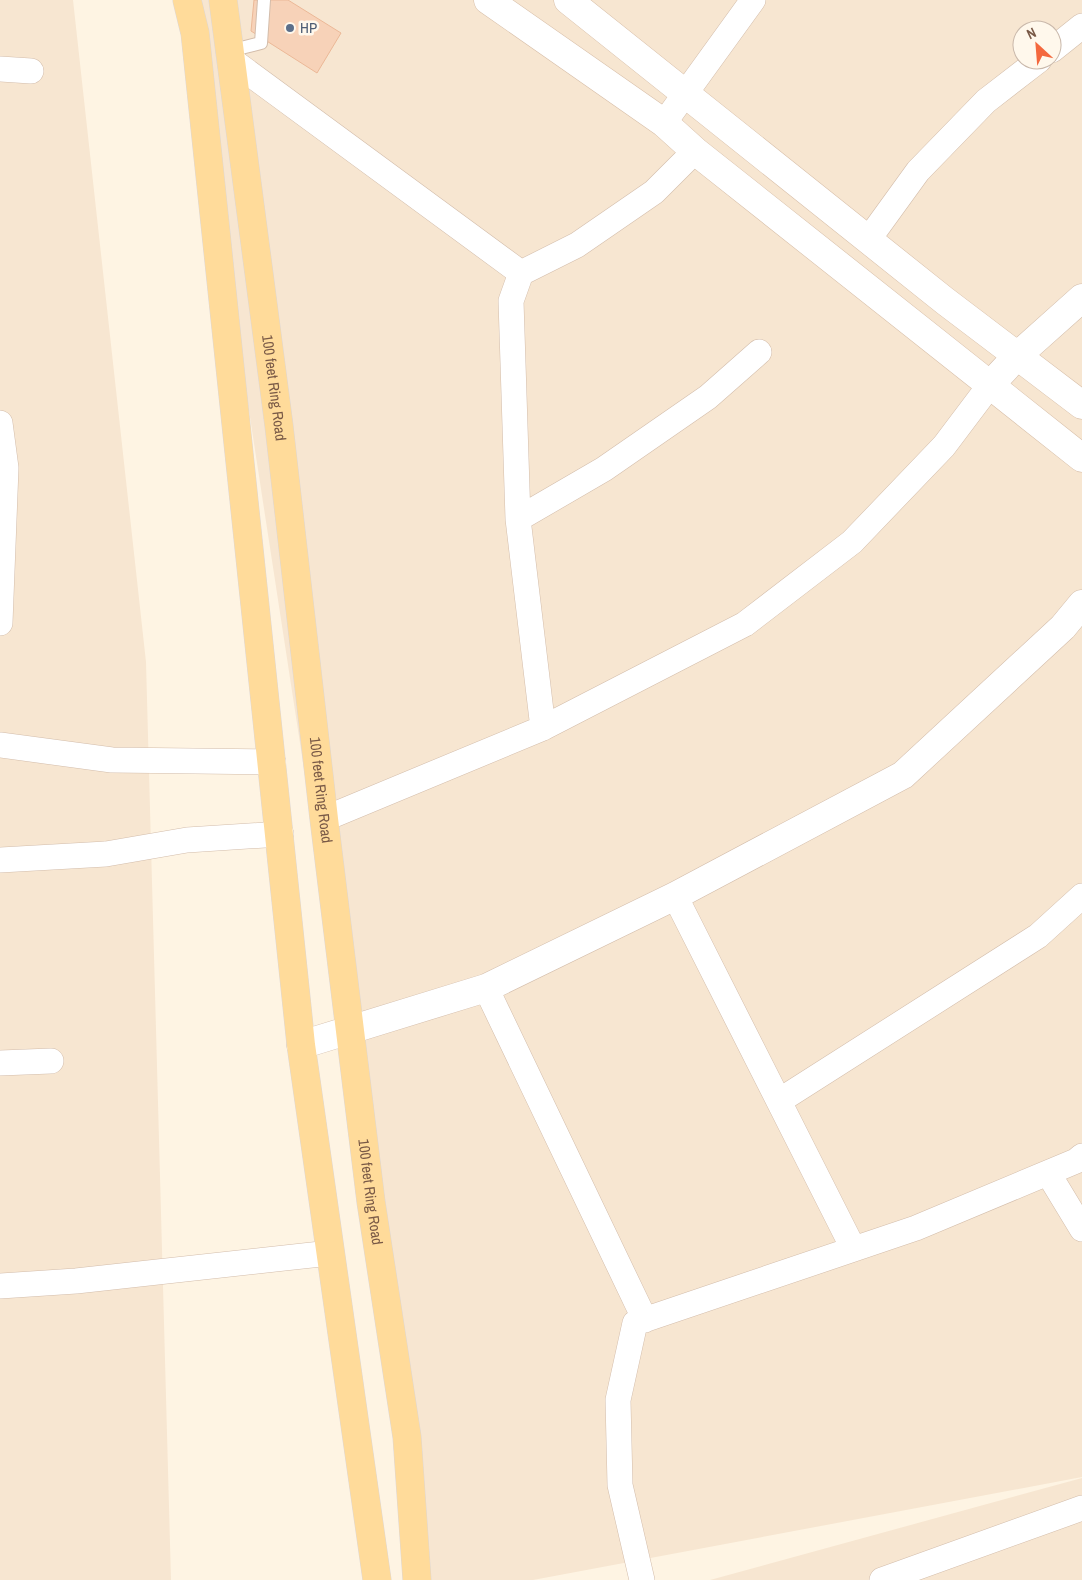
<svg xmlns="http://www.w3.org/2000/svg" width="1082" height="1580" font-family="'Archivo Narrow',sans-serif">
  <rect width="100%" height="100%" fill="#fef4e3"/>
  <path fill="#f7e6d1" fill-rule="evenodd" d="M0 0H73L146 662 171 1580H0Z
    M186 0H1082V1477L533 1580H417L396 1369ZM1022 30H1052V60H1022Z
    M1082 1478V1580H710Z"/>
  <path fill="#f7d2b8" stroke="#ebb897" d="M254 0H288L341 33 317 73 251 31Z"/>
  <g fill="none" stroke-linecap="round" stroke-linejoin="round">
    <defs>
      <path id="service" d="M229 51 261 43 264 0"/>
      <path id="minor" d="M1052 50 1082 26
        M230 59 521 273
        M0 69 31 71
        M664 123 753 0
        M868 240 918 171 986 101 1039 60
        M0 423 6 468 0 623
        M518 519 604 469 708 397 759 352
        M543 728 518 519 511 301 521 273 577 245 654 192 695 151
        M0 745 112 760 273 762
        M324 819 543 728 745 624 852 542 944 446 990 385
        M0 860 106 854 187 840 281 834
        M675 896 853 1248
        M486 988 645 1320
        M0 1063 51 1061
        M779 1101 1038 936 1082 896
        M1048 1173 1082 1229
        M0 1286 76 1281 330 1253
        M642 1580 620 1485 618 1400 635 1323 916 1228 1076 1161 1082 1156
        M882 1580 1082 1508"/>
      <path id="tertiary" d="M990 385 1017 356 1082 298
        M301 1045 486 988 675 896 903 775 1063 627 1082 604"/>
      <path id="secondary" d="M488 0 664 123 695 151 1082 458
        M568 0 945 301 1082 405"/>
      <g id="primary">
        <path d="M187 0 195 33 301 1045 377 1580"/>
        <path id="s1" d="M223 0 279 426 324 819 371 1202 407 1437 417 1580"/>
      </g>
    </defs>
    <use href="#service" stroke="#d3bdab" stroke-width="14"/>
    <use href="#minor" stroke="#d3bdab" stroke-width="26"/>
    <use href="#tertiary" stroke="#d3bdab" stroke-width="29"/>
    <use href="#secondary" stroke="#d7bea8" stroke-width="29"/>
    <use href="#primary" stroke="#dfd7d3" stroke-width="29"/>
    <use href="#service" stroke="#fff" stroke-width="12"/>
    <use href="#minor" stroke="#fff" stroke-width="25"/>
    <use href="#tertiary" stroke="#fff" stroke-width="28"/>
    <use href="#secondary" stroke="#fff" stroke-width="28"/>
    <use href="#primary" stroke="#ffdb9a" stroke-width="28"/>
  </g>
  <circle fill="#5c6f8a" stroke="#fff8ec" stroke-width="2" cx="290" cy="28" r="5"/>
  <g text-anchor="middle" stroke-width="5" stroke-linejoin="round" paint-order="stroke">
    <g font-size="15" fill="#4e5e75" stroke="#fff8ec" text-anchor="start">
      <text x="300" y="33">HP</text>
    </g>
    <g font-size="15" fill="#795946" stroke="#fff8ec">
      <text dy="5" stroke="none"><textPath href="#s1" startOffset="391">100 feet Ring Road</textPath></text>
      <text dy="5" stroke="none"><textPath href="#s1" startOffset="796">100 feet Ring Road</textPath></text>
      <text dy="5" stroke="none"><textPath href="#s1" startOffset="1201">100 feet Ring Road</textPath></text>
    </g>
  </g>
  <g transform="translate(1037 45) rotate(334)"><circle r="24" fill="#fff8ec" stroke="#c9b8aa"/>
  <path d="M0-4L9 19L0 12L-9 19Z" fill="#f4683d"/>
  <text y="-8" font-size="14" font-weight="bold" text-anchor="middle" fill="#795946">N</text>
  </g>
</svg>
